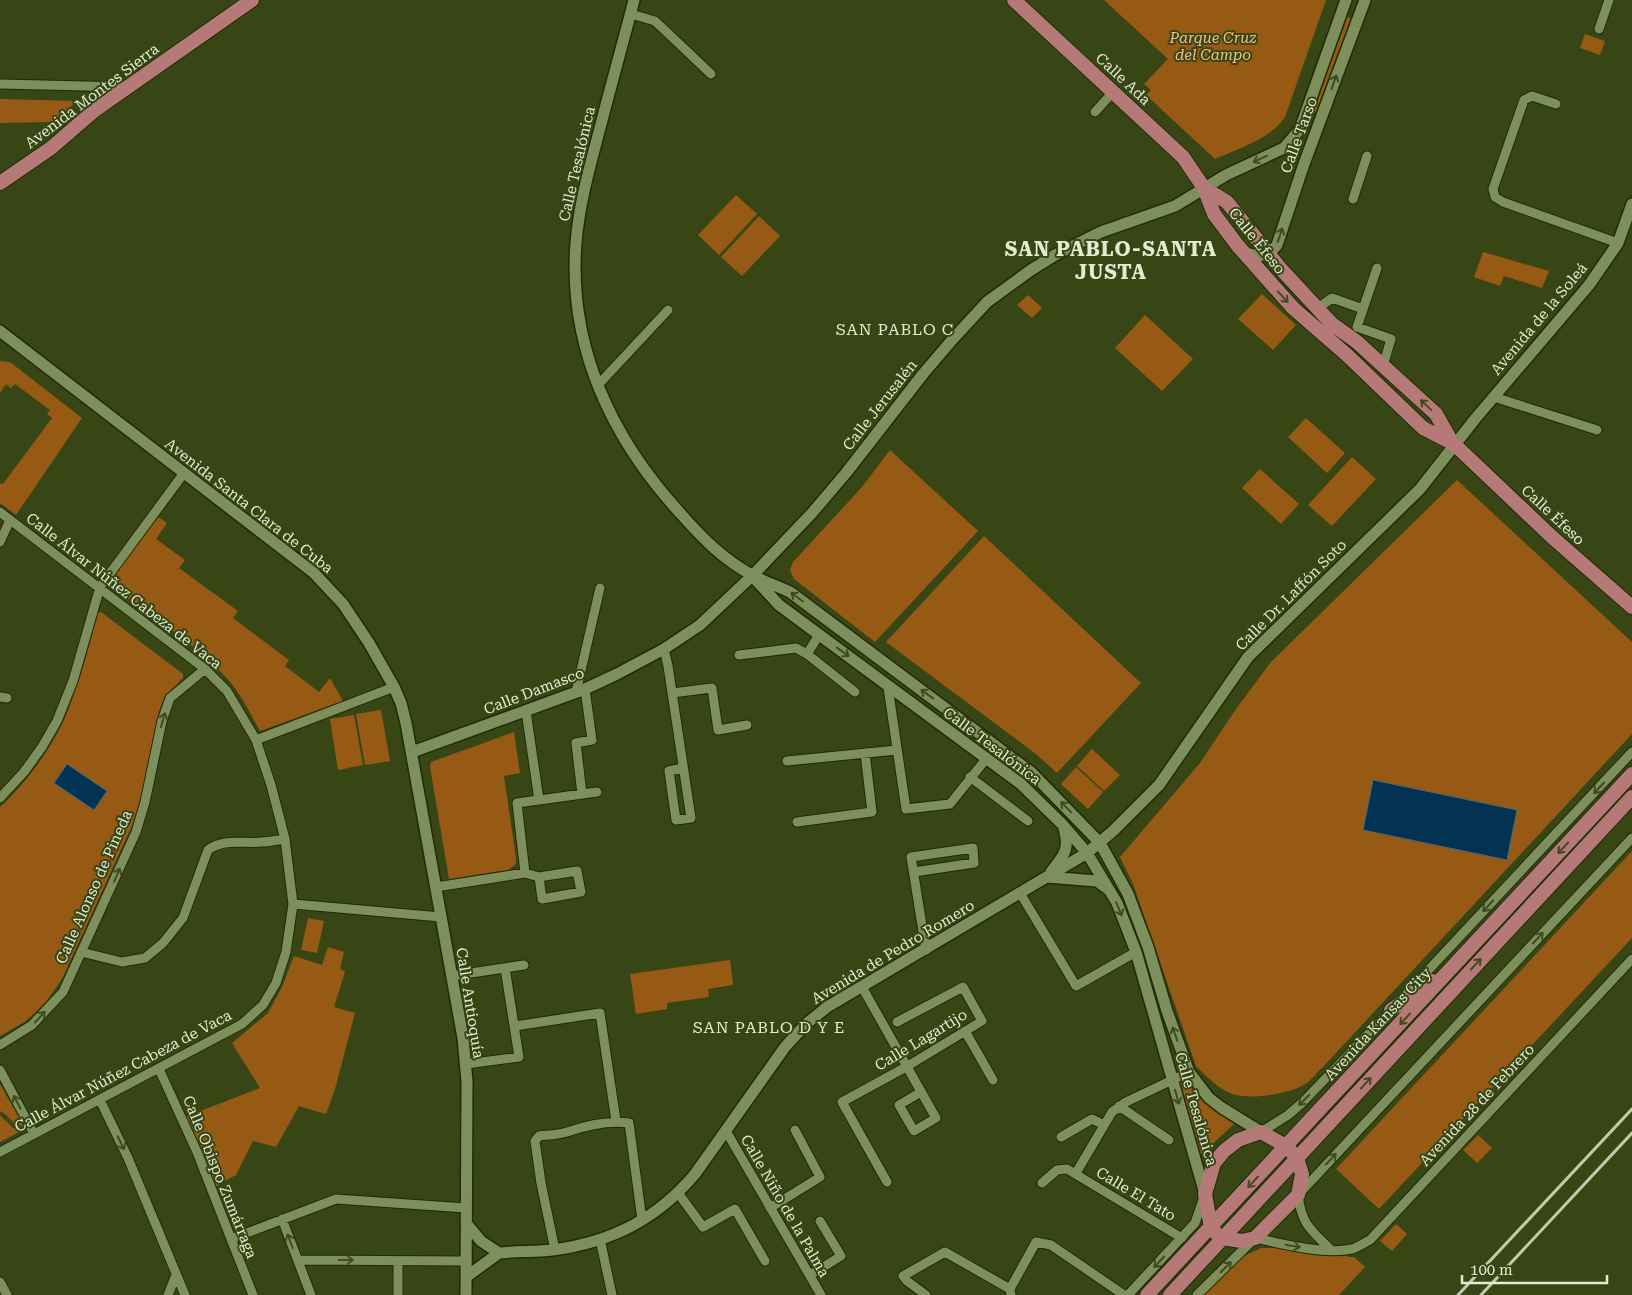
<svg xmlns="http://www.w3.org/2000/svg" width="1632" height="1295" font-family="'Roboto Serif',serif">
  <rect width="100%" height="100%" fill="#384615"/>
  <path fill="#965a14" d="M1104 0H1326L1285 117C1270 140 1238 148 1215 159L1146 95 1151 90 1144 84 1168 59Z
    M1347 17 1351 19V21L1318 114 1313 111Z
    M1585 34 1605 41 1600 55 1580 48Z
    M0 99 77 101 53 122 0 123Z
    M736 195 757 214 719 255 698 235Z
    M759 216 780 236 742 276 721 257Z
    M1483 252 1549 271 1542 288 1504 276 1500 286 1474 277Z
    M1262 294 1296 325 1273 350 1238 319Z
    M1028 295 1042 308 1032 318 1017 305Z
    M1145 315 1193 359 1162 391 1115 348Z
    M0 361 10 362 82 418 16 515 0 503V483L3 484 52 418 47 414 50 410 15 384 11 388 6 384 0 393Z
    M1306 418 1345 453 1327 473 1288 437Z
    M890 450 978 531 875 642 794 579 790 570 793 562 862 487Z
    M1352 457 1376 479 1332 526 1308 505Z
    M1260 469 1299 504 1281 524 1242 488Z
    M1457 480 1632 642V734L1323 1067C1317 1072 1311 1081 1304 1085 1288 1094 1250 1100 1232 1094 1218 1088 1207 1077 1196 1066L1133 884 1120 857 1200 763 1236 709 1271 662Z
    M158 517 167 523 156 539 185 560 179 568 238 611 233 618 289 660 285 666 319 692 330 678 343 701 260 731C249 711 239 690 223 674 189 639 147 613 108 584Z
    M984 536 1141 683 1057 773 1036 754 886 642Z
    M101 612 183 674V678L165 696 159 711 142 795 132 826 62 979 45 1003 26 1021 0 1036V807C26 783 49 752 64 720 79 686 88 649 98 613Z
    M381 710 390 761 365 765 356 714Z
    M354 715 363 765 338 770 330 719Z
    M514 732 520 773 504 776 516 858V864L508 870 449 879 430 767 431 762Z
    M1092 749 1120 775 1104 791 1077 766Z
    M1076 767 1103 792 1088 809 1061 784Z
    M1632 851V938L1379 1209 1336 1169Z
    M308 918 324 921 317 953 301 950Z
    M328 947 344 952 340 969 345 972 334 1007 355 1013 335 1089 326 1114 299 1106 276 1147 253 1141 236 1175 216 1186 185 1117 260 1088 232 1043 268 1013 282 987 294 956 322 965Z
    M730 960 733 985 708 989 709 997 667 1003V1009L636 1014 630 974Z
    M1180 1079 1235 1123 1200 1156 1179 1089Z
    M0 1084 24 1126V1127L14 1123 5 1114 0 1111Z
    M0 1115 13 1128 23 1130 0 1142Z
    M1478 1135 1492 1148 1477 1163 1463 1150Z
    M1396 1224 1407 1234 1392 1251 1380 1241Z
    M1261 1248H1276L1314 1255H1347L1348 1257H1354L1365 1267 1339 1295H1201L1244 1256Z"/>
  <path fill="#023353" stroke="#456a79" d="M67 764 107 791 94 810 54 783Z
    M1373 780 1517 810 1507 860 1363 830Z"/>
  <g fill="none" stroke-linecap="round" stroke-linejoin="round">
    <defs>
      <path id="minor" d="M631 14 655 21 711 74
        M1599 29 1609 0
        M0 84 127 87
        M1556 104 1532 96 1524 100 1493 189 1495 197 1503 202 1618 243
        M1095 112 1113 92
        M1353 199 1367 156
        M1377 268 1357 327 1391 339 1383 366
        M1318 308 1332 298 1363 309
        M598 385 668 310
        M1494 397 1597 430
        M0 512 205 669 227 691 256 740 271 785 285 839 293 904 286 952 276 983 263 1005 242 1024 0 1152
        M0 542 10 520
        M819 635 807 654 855 692
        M664 649 668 666 691 818 676 820 669 771 683 768
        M739 655 796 648 807 654
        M888 687 906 809 950 804 986 759
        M576 692 600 588
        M672 693 712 688 718 730 747 725
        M0 697 7 698
        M256 740 394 687
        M787 761 897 750
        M970 777 1028 821
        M582 794 576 743 592 740 585 689
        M0 798 24 772 42 747 57 721 73 681 100 587 184 473
        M539 800 597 792
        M797 822 872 812 865 753
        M914 872 974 863 973 848 911 857 926 950
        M525 873 517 803 539 800 526 711
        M436 887 525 873 539 877 577 871 581 892 542 899 539 877
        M1020 893 1076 986 1136 952
        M293 904 441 917
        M81 952 122 962 145 958 163 943 183 918 208 850C223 838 243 844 261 842 269 842 277 840 285 839
        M451 976 524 965
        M862 987 936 1118 914 1131 899 1105 921 1092
        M1407 993 1632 752
        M515 1026 600 1013 616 1121
        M965 1031 993 1080
        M0 1045 32 1025 63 992 136 832 145 802 162 721 170 698 205 669
        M466 1064 519 1057 505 968
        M159 1069 197 1152 253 1295
        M0 1070 34 1134
        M100 1100 128 1158 185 1295
        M1119 1106 1169 1140
        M726 1131 821 1295
        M1261 1132 1288 1115 1302 1103 1395 1006
        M1061 1137 1092 1119 1104 1125
        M1076 1173 1112 1112 1126 1102 1189 1072
        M887 1182 842 1102 906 1067 982 1021 963 987 897 1022
        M1042 1183 1057 1170 1067 1169 1182 1238
        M678 1193 703 1227 735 1209 765 1261
        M770 1208 820 1177 795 1130
        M282 1219 311 1295
        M231 1239 336 1199 466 1208
        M600 1239 612 1295
        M555 1250 541 1183 535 1141 539 1136C548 1135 558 1135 567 1132 587 1125 607 1120 629 1123L642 1220
        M1331 1250C1310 1229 1302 1225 1298 1195L1632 838
        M298 1260 466 1261
        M810 1275 841 1256 820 1221
        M0 1282 7 1295
        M1010 1289 1036 1242 1051 1245 1124 1295
        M168 1295 176 1275
        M398 1295V1261
        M926 1295 907 1281 903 1276 945 1252 1010 1289 1011 1295
        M1128 1295 1195 1223 1204 1197
        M1197 1295 1255 1238C1282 1244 1324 1255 1352 1249 1358 1247 1364 1243 1370 1240L1632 959"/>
      <path id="tertiary" d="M634 0C623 43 611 85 600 128 590 166 579 204 576 243 568 347 612 439 681 514 702 538 724 560 752 575 764 582 778 586 790 592L1032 773 1100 843 1128 894 1148 947 1167 1011 1189 1072 1209 1098 1222 1108 1261 1132
        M1244 253 1258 256 1269 254 1277 245 1304 164 1365 0
        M0 331 314 573 343 604 369 643 394 687 401 703 406 723 463 1038 467 1081 466 1295
        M755 579 779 605 1021 784 1063 825 1087 853 1117 903 1136 952 1205 1194
        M412 752 585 689 617 674 664 649 700 625 752 576 812 513 846 473 923 374 952 340 987 302 1031 270 1055 255 1101 232 1175 206 1226 175 1284 148 1300 129 1346 0
        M1051 872C1064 855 1070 850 1064 828
        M1047 877 1097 881 1108 889
        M466 1223 481 1241 499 1253
        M499 1253C517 1251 535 1252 553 1250 612 1242 657 1219 695 1174L785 1047 805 1025 827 1007 1087 853 1113 831 1159 785 1248 657 1420 489 1475 419 1589 285 1618 243 1632 204
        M466 1277 499 1253"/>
      <path id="primary" d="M1014 0 1183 157 1204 188 1214 214 1238 246 1293 308 1347 355 1423 428 1454 444 1552 537 1632 607
        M0 183 51 148 95 110 252 0
        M1204 188 1227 202 1280 268 1332 324 1357 342 1436 414 1453 444
        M1391 1010 1432 981
        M1261 1132 1286 1146 1297 1158 1302 1174 1298 1195 1255 1238 1242 1241 1221 1238 1211 1228 1205 1194 1214 1163 1224 1151 1238 1140Z
        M1147 1295 1632 774
        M1170 1295 1632 797"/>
    </defs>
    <use href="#minor" stroke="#212b06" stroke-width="11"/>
    <use href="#tertiary" stroke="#212b06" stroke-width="14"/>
    <use href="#primary" stroke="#212b06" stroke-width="16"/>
    <use href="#minor" stroke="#7d8f5c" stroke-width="9"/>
    <use href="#tertiary" stroke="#7d8f5c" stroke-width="11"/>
    <use href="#primary" stroke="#b57a78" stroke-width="14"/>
    <path stroke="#c0ccac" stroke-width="3" d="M1458 1295 1632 1109
      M1481 1295 1632 1133"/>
  </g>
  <defs><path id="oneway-shaft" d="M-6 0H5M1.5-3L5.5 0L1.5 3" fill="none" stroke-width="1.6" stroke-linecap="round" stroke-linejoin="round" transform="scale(1.25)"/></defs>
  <g stroke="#3f4d1c">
    <use href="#oneway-shaft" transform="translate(1334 82) rotate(-70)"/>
    <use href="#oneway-shaft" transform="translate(1260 159) rotate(155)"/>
    <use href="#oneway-shaft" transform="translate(1280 235) rotate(-71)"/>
    <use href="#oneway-shaft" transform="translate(797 597) rotate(-143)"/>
    <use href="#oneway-shaft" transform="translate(843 652) rotate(36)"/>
    <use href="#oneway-shaft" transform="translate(927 694) rotate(-144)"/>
    <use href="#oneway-shaft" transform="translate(163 720) rotate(-73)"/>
    <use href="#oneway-shaft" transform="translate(1599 788) rotate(133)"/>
    <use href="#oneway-shaft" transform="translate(1066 807) rotate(-134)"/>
    <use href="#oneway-shaft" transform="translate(117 875) rotate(-66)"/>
    <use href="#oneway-shaft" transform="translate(1488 906) rotate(133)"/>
    <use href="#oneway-shaft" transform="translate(1119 909) rotate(67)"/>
    <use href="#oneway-shaft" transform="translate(1538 938) rotate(-47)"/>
    <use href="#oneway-shaft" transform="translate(40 1017) rotate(-47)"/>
    <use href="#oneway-shaft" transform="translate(1175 1034) rotate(-109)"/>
    <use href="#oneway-shaft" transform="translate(1177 1097) rotate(74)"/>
    <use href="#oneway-shaft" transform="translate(1304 1100) rotate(135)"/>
    <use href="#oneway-shaft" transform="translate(17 1102) rotate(-118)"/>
    <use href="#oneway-shaft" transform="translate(121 1143) rotate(64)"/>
    <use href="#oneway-shaft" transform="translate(1331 1159) rotate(-47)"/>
    <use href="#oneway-shaft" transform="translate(290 1241) rotate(-111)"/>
    <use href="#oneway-shaft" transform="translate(1293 1246) rotate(9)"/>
    <use href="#oneway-shaft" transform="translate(346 1260)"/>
    <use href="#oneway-shaft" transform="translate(1159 1262) rotate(133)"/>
    <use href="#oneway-shaft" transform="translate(1226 1267) rotate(-45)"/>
  </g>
  <g stroke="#444b1f">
    <use href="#oneway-shaft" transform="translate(1283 297) rotate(47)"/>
    <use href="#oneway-shaft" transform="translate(1426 405) rotate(-137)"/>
    <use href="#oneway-shaft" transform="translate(1563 848) rotate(133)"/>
    <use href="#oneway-shaft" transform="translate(1476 964) rotate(-47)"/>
    <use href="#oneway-shaft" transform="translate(1405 1019) rotate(133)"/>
    <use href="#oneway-shaft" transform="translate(1366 1083) rotate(-47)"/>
    <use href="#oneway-shaft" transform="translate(1253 1182) rotate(133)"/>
  </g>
  <g text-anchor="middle" stroke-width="4" stroke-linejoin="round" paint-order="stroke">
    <g font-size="15" font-style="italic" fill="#f5be8a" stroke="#384615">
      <text x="1213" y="43">Parque Cruz<tspan x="1213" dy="17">del Campo</tspan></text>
    </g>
    <g font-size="15" fill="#e1ecd1" stroke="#384615">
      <text transform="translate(1123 79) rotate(43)" y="5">Calle Ada</text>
      <text transform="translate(92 96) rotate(-37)" y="5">Avenida Montes Sierra</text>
      <text transform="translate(1299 135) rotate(-70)" y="5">Calle Tarso</text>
      <text transform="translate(577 164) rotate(-77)" y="5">Calle Tesalónica</text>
      <text transform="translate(1257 241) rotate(51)" y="5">Calle Éfeso</text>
      <text transform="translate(1539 319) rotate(-50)" y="5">Avenida de la Soleá</text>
      <text transform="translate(880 405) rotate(-52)" y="5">Calle Jerusalén</text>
      <text transform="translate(249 506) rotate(38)" y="5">Avenida Santa Clara de Cuba</text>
      <text transform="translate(1553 515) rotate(43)" y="5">Calle Éfeso</text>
      <text transform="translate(124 591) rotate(38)" y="5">Calle Álvar Núñez Cabeza de Vaca</text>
      <text transform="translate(1291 595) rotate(-45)" y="5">Calle Dr. Laffón Soto</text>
      <text transform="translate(534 691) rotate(-21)" y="5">Calle Damasco</text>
      <text transform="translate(992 746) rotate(37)" y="5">Calle Tesalónica</text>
      <text transform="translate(94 887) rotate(-66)" y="5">Calle Alonso de Pineda</text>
      <text transform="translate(893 952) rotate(-31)" y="5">Avenida de Pedro Romero</text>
      <text transform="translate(470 1003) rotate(81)" y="5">Calle Antioquía</text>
      <text transform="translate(1378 1024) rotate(-47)" y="5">Avenida Kansas City</text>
      <text transform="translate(921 1040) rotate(-31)" y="5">Calle Lagartijo</text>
      <text transform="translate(123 1071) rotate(-28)" y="5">Calle Álvar Núñez Cabeza de Vaca</text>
      <text transform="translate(1477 1105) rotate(-47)" y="5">Avenida 28 de Febrero</text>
      <text transform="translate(1196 1109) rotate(74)" y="5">Calle Tesalónica</text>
      <text transform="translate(220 1177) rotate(68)" y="5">Calle Obispo Zumárraga</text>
      <text transform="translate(1136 1194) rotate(31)" y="5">Calle El Tato</text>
      <text transform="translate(785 1206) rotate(60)" y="5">Calle Niño de la Palma</text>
    </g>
    <g font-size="16" letter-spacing="1" fill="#e1ecd1" stroke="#384615">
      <text x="895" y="335">SAN PABLO C</text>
      <text x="769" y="1033">SAN PABLO D Y E</text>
    </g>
    <g font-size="20" font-weight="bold" letter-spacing="1" fill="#e1ecd1" stroke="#384615">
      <text x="1111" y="256">SAN PABLO-SANTA<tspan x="1111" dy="23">JUSTA</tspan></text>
    </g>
  </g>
  <path d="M1462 1275v8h145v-8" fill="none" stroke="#e1ecd1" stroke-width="2.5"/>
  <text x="1470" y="1275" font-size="15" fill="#e1ecd1" stroke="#384615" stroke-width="4" paint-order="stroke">100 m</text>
</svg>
